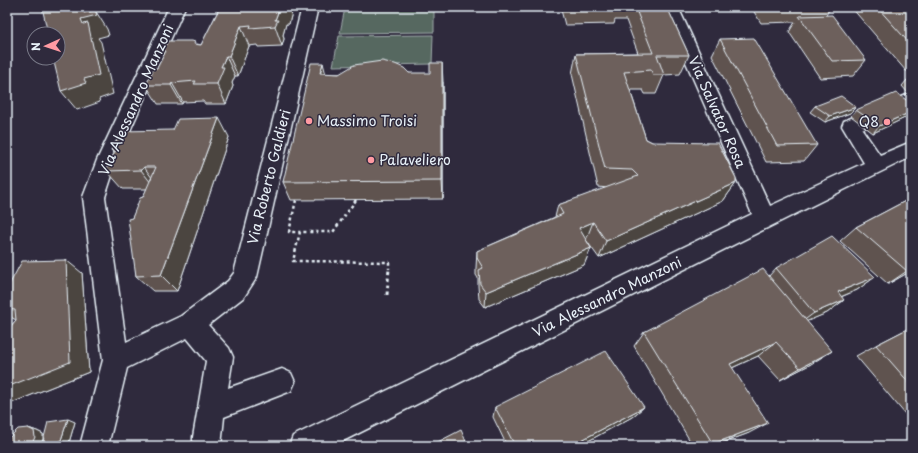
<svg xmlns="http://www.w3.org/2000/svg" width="918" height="453" font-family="'Playpen Sans',sans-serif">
  <rect width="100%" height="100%" fill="#2f2a3d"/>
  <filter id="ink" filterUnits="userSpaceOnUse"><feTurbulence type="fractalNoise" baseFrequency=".025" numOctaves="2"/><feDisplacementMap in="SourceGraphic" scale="8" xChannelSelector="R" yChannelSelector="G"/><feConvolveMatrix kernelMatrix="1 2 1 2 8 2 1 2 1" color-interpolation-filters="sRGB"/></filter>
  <g filter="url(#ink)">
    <path fill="#576860" stroke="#a0acac" d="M434 7V32L340 33 345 8Z
      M433 35 432 64 333 66 339 36Z"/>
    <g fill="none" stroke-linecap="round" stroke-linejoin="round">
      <defs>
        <path id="minor" d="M169 7H185L117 160 105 197 126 342 181 316 228 281 234 273 302 7H318L257 277 244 297 208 325 229 348 233 357 228 388 282 369 291 373 295 382 291 391 224 417 221 446H193V437L206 361 187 338 127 368 108 446H80L103 360 83 197 97 160Z
          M662 7H678L770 206 864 163 842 126 844 121 909 94H911V106L862 129 880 155 911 142V157C718 251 526 350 333 446H289L293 436 752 214Z"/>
      </defs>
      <use href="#minor" stroke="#e8f1f8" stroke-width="3"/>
      <path stroke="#e8f1f8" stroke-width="2.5" stroke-dasharray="3 3" stroke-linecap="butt" d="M296 200 289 232H300
        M356 200 333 232H300L293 261 389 262V269"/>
      <path stroke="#e8f1f8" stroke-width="3" stroke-dasharray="3.5 3.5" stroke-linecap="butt" d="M387 295 389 268"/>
      <use href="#minor" fill="#2f2a3d" fill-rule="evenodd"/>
    </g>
    <path fill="#5e534f" stroke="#e8f1f8" d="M220 7H291L292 12 289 24H286L283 35 284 39 282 46 258 47 257 45 249 46 238 76H235L232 83 233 86 226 104H205L203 101 183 102 182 104H158L146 85 157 68 164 55 162 51 197 44 201 45Z
      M562 7H667L689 55 680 74 664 75 656 94H645L643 90H630L646 139 736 183 723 201 599 258 586 240 591 248 584 265 485 307 479 299 478 286V278L476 275V268L477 251 555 217 558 205 608 188 598 187 572 74 576 54 638 53 626 20H615L614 24 565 25 561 10Z
      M751 7H831L826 15 866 60 853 76 820 78 789 32 795 22 761 23Z
      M851 7H905L911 14V71H906Z
      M720 39 817 145 804 161 766 162 712 55Z
      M409 73 443 82V199L291 200 283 182 326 74Z
      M907 80H911V93H908L902 86Z
      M911 103V115L873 133 851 116 856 110Z
      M815 106 856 107 850 113 825 122 810 112Z
      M229 137 177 291H153L136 276 132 218 147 189H123L107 171 114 153 111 150Z
      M911 198V271L888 284 840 241 856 227Z
      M776 268 875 277 857 290 841 297 844 300 827 313 807 321 811 364 780 380 758 356 732 368 749 433 714 446H693L634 346 644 332 769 276Z
      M82 273 89 372 14 402 10 327 16 320 7 315V289Z
      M911 327V421L856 356 876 345Z
      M495 407H644L632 417 579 446H507L493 417Z
      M75 422 68 446H43L42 445 28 428 37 431 43 434V439Z"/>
    <path fill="#4c4440" stroke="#e8f1f8" d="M83 7H89L92 16 95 10 107 29 109 35 98 38 101 42 113 94 99 99 100 102 77 110 61 91 84 79 81 19 84 13Z
      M280 7H291L292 12 289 24H286L283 35 284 39 282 46 275 26V20Z
      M241 26 249 46 238 76 229 56Z
      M226 56 235 76 232 83 233 86 226 104 217 84 221 67Z
      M323 63 328 83 320 73Z
      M442 63 443 82V199L442 181Z
      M172 83 183 102 182 104 171 85Z
      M856 107 850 113 825 122 830 116Z
      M911 112V115L873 133 879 126Z
      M219 118 229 137 177 291 161 275Z
      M144 167 158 186 155 188 141 170Z
      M736 183 723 201 599 258 606 241Z
      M593 222 586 240 573 245 579 228Z
      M591 248 584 265 485 307 486 292Z
      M66 260 82 273 89 372 14 402 7 400V387Z
      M911 269V271L888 284 907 271Z
      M875 277 857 290 821 305 838 292Z
      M844 300 827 313 798 325 814 313Z
      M776 342 758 356 714 376 730 364Z
      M832 351 811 364 780 380 800 368Z
      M644 407 632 417 579 446H574L576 443Z
      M68 419 75 422 68 446 60 443Z
      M768 423 749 433 714 446H709L713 444Z
      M28 428 37 431 43 434V439L41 446H31Z"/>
    <path fill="#6d615c" stroke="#e8f1f8" d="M42 7H83L84 13 95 10 97 15 81 19 83 24 88 23 99 75 84 79 86 83 61 91 53 58H58V34H48Z
      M220 7H280L275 20H278L275 26 250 28 251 25 241 26 229 56H226L221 67H224L217 84H194L196 81 172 83 171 85H146L154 68H157L166 51H162L168 41H192L195 42 194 44 201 45Z
      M635 7H667L689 55H657L664 75H653L651 70 624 72 646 139 652 142 718 143 736 178V183L606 241 593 222 579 228 591 248 486 292 480 284 479 270 483 268 477 258V251L563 214 558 205 638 176 632 170 605 169 576 54 653 53Z
      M877 7H905L911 14V45Z
      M832 15 866 60 832 61 799 16Z
      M754 38 817 145 777 146 720 39Z
      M382 61 395 64 404 68 409 73H430V63H442V181L283 182 311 63H323L320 73 339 74 354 65Z
      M907 80H911V84Z
      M896 93 911 103V112L879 126 856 110Z
      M841 96 856 107 830 116 815 106Z
      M219 118 161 275 136 276 128 219 132 218 140 198 143 197 156 167H144L141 170 107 171V167L116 150H111L122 131 173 130 178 119Z
      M911 198V269L907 271 856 227Z
      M832 236 875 277 838 292 844 300 814 313 776 268Z
      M66 260 70 362 7 387V328L10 327 16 320 15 310 7 309V289L22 261Z
      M763 269 832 351 800 368 776 342 730 364 768 423 713 444 644 332Z
      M911 327V385L876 345Z
      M606 351 644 407 576 443 578 446H515L495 407Z
      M68 419 60 443 42 445 48 422Z
      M28 428 34 431 35 437 31 446H7V440L18 429Z
      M461 430 468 446H430Z"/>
  </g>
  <g fill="#ff9aa2" stroke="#2f2a3d" stroke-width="1.5">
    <circle cx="309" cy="121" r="4"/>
    <circle cx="887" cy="122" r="4"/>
    <circle cx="371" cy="160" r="4"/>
  </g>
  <g text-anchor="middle" stroke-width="3" stroke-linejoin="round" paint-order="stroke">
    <g font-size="14" fill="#e8f1f8" stroke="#2f2a3d">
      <text transform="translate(136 100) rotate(-66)" y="5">Via Alessandro Manzoni</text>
      <text transform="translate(717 112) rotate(66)" y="5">Via Salvator Rosa</text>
      <text transform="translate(269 177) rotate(-76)" y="5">Via Roberto Galdieri</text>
      <text transform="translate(607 297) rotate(-26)" y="5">Via Alessandro Manzoni</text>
    </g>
    <g font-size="14" fill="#e8f1f8" stroke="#2f2a3d" text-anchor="start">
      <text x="317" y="126">Massimo Troisi</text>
      <text x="879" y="127" text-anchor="end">Q8</text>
      <text x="379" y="165">Palaveliero</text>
    </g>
  </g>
  <rect width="918" height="453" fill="none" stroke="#2f2a3d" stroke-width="24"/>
  <rect x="12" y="12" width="894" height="429" fill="none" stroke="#e8f1f8" stroke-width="1.5" filter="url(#ink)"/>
  <g transform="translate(46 46) rotate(267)"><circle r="19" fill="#2f2a3d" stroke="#797a88"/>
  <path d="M0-3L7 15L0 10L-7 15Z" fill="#ff9aa2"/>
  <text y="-6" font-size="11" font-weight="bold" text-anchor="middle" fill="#e8f1f8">N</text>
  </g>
</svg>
